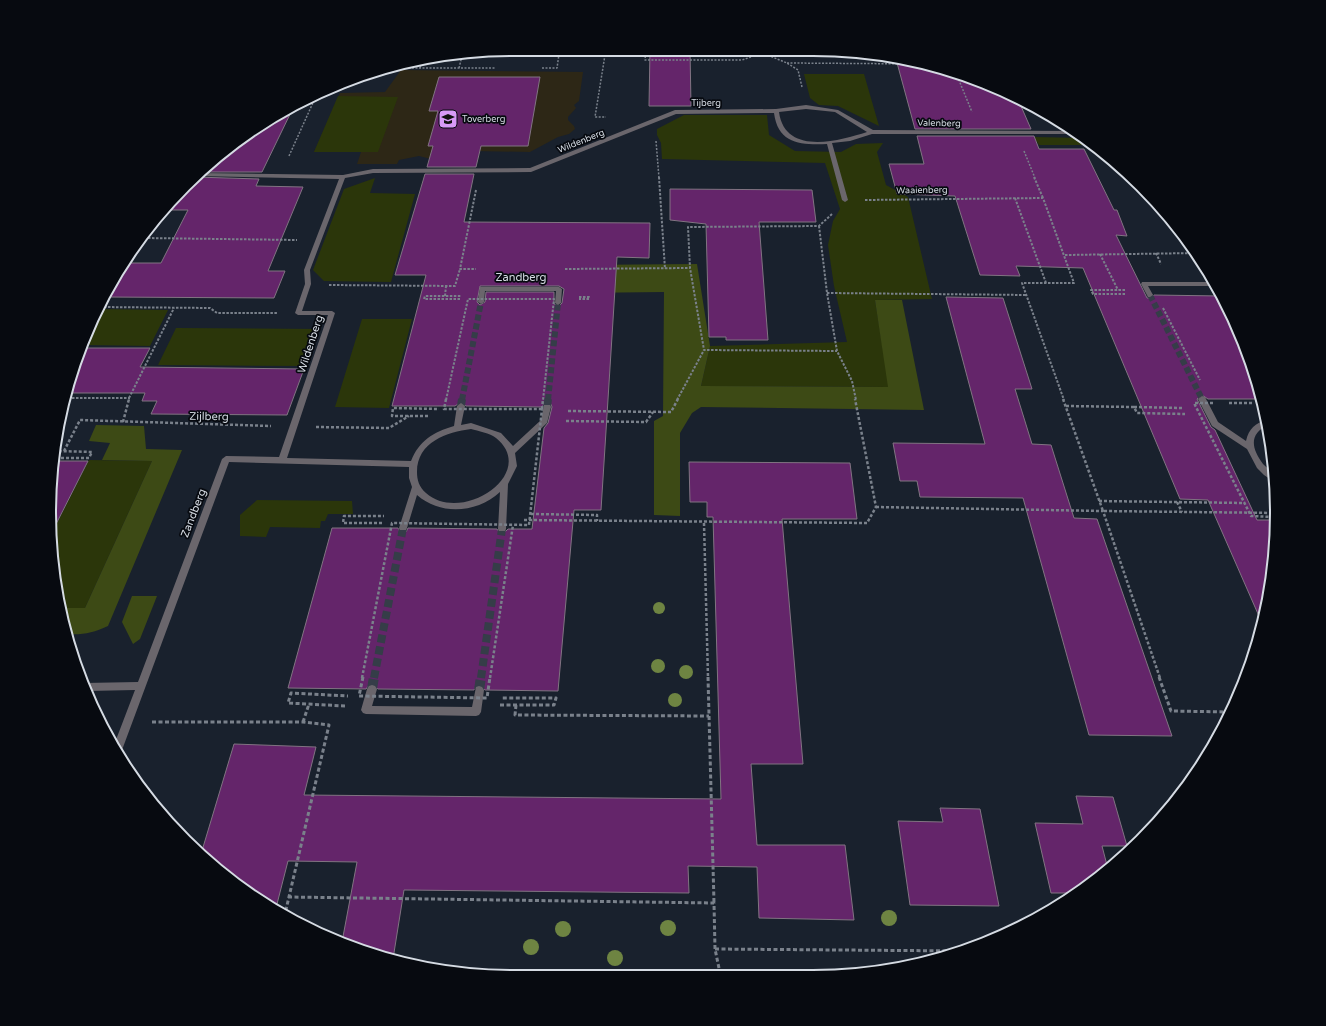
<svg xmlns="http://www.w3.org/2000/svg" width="1326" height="1026" font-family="'Varela Round',sans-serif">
  <rect width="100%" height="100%" fill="#19212d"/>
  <path fill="#2d2716" d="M401 70 583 72 579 101 574 105 576 108 568 117V120L574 126 575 129 569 134 558 137 530 152 475 151 431 159 419 156 399 160 397 164H357L361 152H314L340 93 385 92Z"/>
  <path fill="#2b360a" d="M804 74H864L879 126 838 106 819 105 810 98Z
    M338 96 398 97 378 152H314Z
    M684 115H767L769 135 795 151 841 152 856 144 883 143 877 152 886 185 908 197 932 299 875 300 889 387 701 386 710 346 847 342 834 286 828 245 833 221 840 209 825 163 662 159 661 143 657 135V129Z
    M1034 137 1084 138 1095 145H1039Z
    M375 178 370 193 415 194 391 282 324 281 313 270 344 189Z
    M99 309 168 310 150 346 85 345Z
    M362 319H412L389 408 335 407Z
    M176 328 319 329 306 366 158 365Z
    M89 460 152 461 85 608H59L51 535Z
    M257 500 352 501 353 514H328L325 521H321L320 528 270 527 266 537 240 536V515Z"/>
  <path fill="#3d4a15" d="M697 264 710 346 701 386 888 387 875 300H902L924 410 701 407 692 413 680 433V516L654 515V421L663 416 664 292 575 293 577 265Z
    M96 425 144 426 146 449 182 450 108 626C93 633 83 635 66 634L59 608H85L152 461 102 460 110 443 89 441Z
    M132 596H157L140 639 133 644 122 622Z"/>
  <path fill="#64256a" stroke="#817482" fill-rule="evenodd" d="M650 49 690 50 691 106H649Z
    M896 59 933 65 1017 97 1031 129H915Z
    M439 77H540L528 146H481L476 167H427L433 146H428L438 111H429Z
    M294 106 262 172H202L281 111Z
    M917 136H1034L1039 149H1084L1114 210H1117L1127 236 1116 235 1147 298H1151L1154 295 1221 296 1242 336 1261 399H1208L1202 395 1197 399 1211 427 1215 430 1257 520H1276L1268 604 1262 623 1208 500 1180 499 1083 268 1016 266 1020 276 980 275 955 196 897 194 889 164H924Z
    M425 174H474L464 222 650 223 649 258 617 257 601 510H574L558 691 485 690 479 685 476 686 474 690 378 689 372 684 369 685 366 689 288 688 332 528H398L400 532H406L408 528 497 529 499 532H505L508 529H532L544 428 548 423 552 407 551 404H544L542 407 466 406 461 402 455 406H392L426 275H395ZM480 286H559L564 289 562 303 559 306 554 304V292H486L485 302 480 305 477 302Z
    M195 177 259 179 256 186 303 187 268 271H285L274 298 104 297 111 281 125 263H161L188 210H166L185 185Z
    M670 189 812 190 816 222H759L768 340H726V337H709L706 224 670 220Z
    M946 297 1003 298 1032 389H1015L1032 444 1051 445 1074 518 1097 519 1172 736 1089 735 1023 498 920 497 917 481H900L893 443 985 444Z
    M84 348H150L140 367 304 369 287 415 151 414 157 401H142L145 393H65Z
    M56 461H88L51 534 49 513Z
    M689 462 850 463 857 519H782L803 764H751L757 845H845L854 920 759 918 757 867 688 866 689 893 404 890 393 959 364 952 342 942 357 862 288 861 277 904H267L255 899 201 854 234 744 316 747 304 795 721 799 713 517H707V502H690Z
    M1076 796 1113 797 1127 846H1102L1108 869 1078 893H1051L1035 823 1083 824Z
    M940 808 980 809 999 906 910 905 898 821 943 822Z"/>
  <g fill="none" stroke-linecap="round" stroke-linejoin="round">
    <path stroke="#353d48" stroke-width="6" stroke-dasharray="6 3" stroke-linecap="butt" d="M1150 295 1202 399
      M462 400 481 302
      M548 400 558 303"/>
    <path stroke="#353d48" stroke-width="8" stroke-dasharray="8 4" stroke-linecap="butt" d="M461 406 462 399
      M547 407 548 399
      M374 678 403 528
      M481 678 502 529"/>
    <path stroke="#353d48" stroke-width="10" stroke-dasharray="10 5" stroke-linecap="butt" d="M372 689 374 677
      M479 690 481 677"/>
    <path stroke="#7a818b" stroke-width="1.5" stroke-dasharray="2 1.5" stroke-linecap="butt" d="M646 49 645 60H742L751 57 755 50
      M755 50 787 63 798 70 802 87
      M605 55 595 117H606
      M787 63 930 64
      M420 68 422 61
      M459 68 462 56
      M542 68H557L559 54 645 55
      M956 73 972 112
      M361 79 401 68H495
      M656 141 659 178
      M1024 151 1035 178
      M289 156 316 96"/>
    <path stroke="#7a818b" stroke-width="2" stroke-dasharray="2.5 1.5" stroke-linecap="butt" d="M659 177 665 269
      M1034 177 1043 198
      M476 190 460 269H476
      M1015 198 1046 283
      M865 200 1043 198 1074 283H1022L1064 400
      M832 214 819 226 688 227 690 268 704 350 837 351
      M819 226 827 293 837 351 852 381 856 400
      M144 238 297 240
      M1156 253 1161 264
      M1100 254 1118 290
      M1065 255 1197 253
      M565 269 690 268
      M329 285 455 286 460 269
      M1125 290H1091L1093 294H1125
      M827 293 1027 295
      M445 296 446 286
      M579 297H589V299H579
      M460 299H424L425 296H461
      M100 307 210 308 217 313H278
      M1163 308 1200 380
      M64 398H129V400
      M129 398 174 308
      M677 400 704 350"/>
    <path stroke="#7a818b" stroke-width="2.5" stroke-dasharray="3 2" stroke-linecap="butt" d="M1063 399 1103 511 1277 513
      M1229 403H1254
      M1066 406 1134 407 1137 413 1185 414
      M1134 407 1183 408
      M568 411 671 412 678 399
      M428 416H392L393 408 439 409
      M566 421 646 422 653 412
      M123 422 129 399
      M316 427 389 428 409 416
      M64 451 80 420 271 426
      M56 458H89L92 452 57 451
      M1099 501 1245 503
      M1177 502 1182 512
      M876 507 1103 511 1160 678
      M531 514 597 515V521
      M524 520 867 523 876 507 855 399
      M1276 521 1274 517H1277
      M382 523H343L344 516H384
      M704 523 708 678"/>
    <path stroke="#7a818b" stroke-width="3" stroke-dasharray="4 2.5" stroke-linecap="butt" d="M708 677 714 903
      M1159 677 1171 711 1230 712
      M500 705H554L556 698H501
      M516 705 515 715 709 716
      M345 706 288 703 291 693 348 696
      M152 722H303L329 725 285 914
      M303 722 309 704
      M288 897 714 903 715 949 720 973
      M715 949 965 951"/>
    <path fill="#6a666c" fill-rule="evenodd" d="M513 49H537L535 50 504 51 502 50Z
      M806 105 838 110 873 130 1074 131 1078 134H872L850 141 832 143 848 200 845 202 842 200 827 144C801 145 778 144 774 113L676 114 531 172 373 173 345 178 310 270 311 284 302 311H332L335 313 287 458 411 461C419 441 433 432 454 426L457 406 461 403 465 406 461 425 471 423 501 433 513 446 541 420 544 405H550L551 407 547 423 515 453 517 466 508 484 506 529 505 531H499L498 529 500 492C477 513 441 516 417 495L407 528 406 530H400L399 528 412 487 409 478V467L229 462 122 750 119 754 114 745 135 690 88 691 84 683 138 682 222 459 226 456 279 457 328 315H298L295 313 305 284 304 270 339 179 196 176 200 173 343 175 373 169 530 168 675 110 776 109ZM806 109 835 112 867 132C839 141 785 156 779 112ZM471 429C478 431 490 433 496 438 539 473 462 525 426 493 419 487 417 480 417 472 417 442 447 432 471 429Z
      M1142 282H1213L1215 286H1148L1153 295 1150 297H1148L1141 284Z
      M480 287H559L562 289 561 303 558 305 555 303 556 291H485L484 302 481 304 478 302Z
      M1202 396 1205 397 1218 422 1246 441C1249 428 1255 424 1267 419L1268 425C1249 434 1251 448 1263 464 1266 467 1270 470 1272 473 1274 475 1274 479 1274 482L1264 475 1257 468 1247 449 1212 426 1198 399Z
      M372 685 375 686 377 689 372 706 472 707 476 687 479 686 482 687 484 690 481 712 479 715 476 716 366 714 363 713 361 710 367 689 369 686Z"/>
    <path stroke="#7a818b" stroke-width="2" stroke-dasharray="2.5 1.5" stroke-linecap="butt" d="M446 400 468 299H554L543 400"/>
    <path stroke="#7a818b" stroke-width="2.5" stroke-dasharray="3 2" stroke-linecap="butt" d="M446 399 444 409H542
      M1213 403H1194L1251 516 1274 517
      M542 409 543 399
      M362 678 392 523 529 525 542 409
      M490 678 513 525"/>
    <path stroke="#7a818b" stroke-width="3" stroke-dasharray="4 2.5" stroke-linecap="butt" d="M363 677 359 696 487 698 490 677"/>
  </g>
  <g fill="#6e8442">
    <circle cx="659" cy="608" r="6"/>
    <circle cx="658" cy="666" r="7"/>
    <circle cx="686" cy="672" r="7"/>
    <circle cx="675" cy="700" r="7"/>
    <circle cx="889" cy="918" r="8"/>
    <circle cx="668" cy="928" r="8"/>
    <circle cx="563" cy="929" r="8"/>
    <circle cx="531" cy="947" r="8"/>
    <circle cx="615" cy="958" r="8"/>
  </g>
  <defs>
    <symbol id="school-square" viewBox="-11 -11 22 22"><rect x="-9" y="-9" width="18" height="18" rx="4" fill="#d89af8" stroke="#070a10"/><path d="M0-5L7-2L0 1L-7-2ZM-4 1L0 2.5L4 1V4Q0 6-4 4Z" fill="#111"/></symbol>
  </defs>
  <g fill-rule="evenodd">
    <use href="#school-square" x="437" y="108" width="22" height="22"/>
  </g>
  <g text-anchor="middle" stroke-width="3.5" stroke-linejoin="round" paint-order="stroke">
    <g font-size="9" fill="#d5dbe3" stroke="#070a10">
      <text x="706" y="106">Tijberg</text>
      <text transform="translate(939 123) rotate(1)" y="3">Valenberg</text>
      <text transform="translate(581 141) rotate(-22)" y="3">Wildenberg</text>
      <text transform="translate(922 190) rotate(-1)" y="3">Waaienberg</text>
    </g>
    <g font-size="9" fill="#d5dbe3" stroke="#070a10" text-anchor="start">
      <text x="462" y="122">Toverberg</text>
    </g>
    <g font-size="11" fill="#d5dbe3" stroke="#070a10">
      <text x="521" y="281">Zandberg</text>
      <text transform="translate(310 344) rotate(-72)" y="4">Wildenberg</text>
      <text transform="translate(209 416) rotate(1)" y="4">Zijlberg</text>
      <text transform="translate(193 513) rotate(-69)" y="4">Zandberg</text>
    </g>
  </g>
  <path d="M0 0H1326V1026H0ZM513 56H813A457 457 0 0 1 1270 513V513A457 457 0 0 1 813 970H513A457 457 0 0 1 56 513V513A457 457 0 0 1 513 56Z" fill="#070a10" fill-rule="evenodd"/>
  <path fill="none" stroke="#d5dbe3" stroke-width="2" d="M513 56H813A457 457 0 0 1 1270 513V513A457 457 0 0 1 813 970H513A457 457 0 0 1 56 513V513A457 457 0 0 1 513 56Z"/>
</svg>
